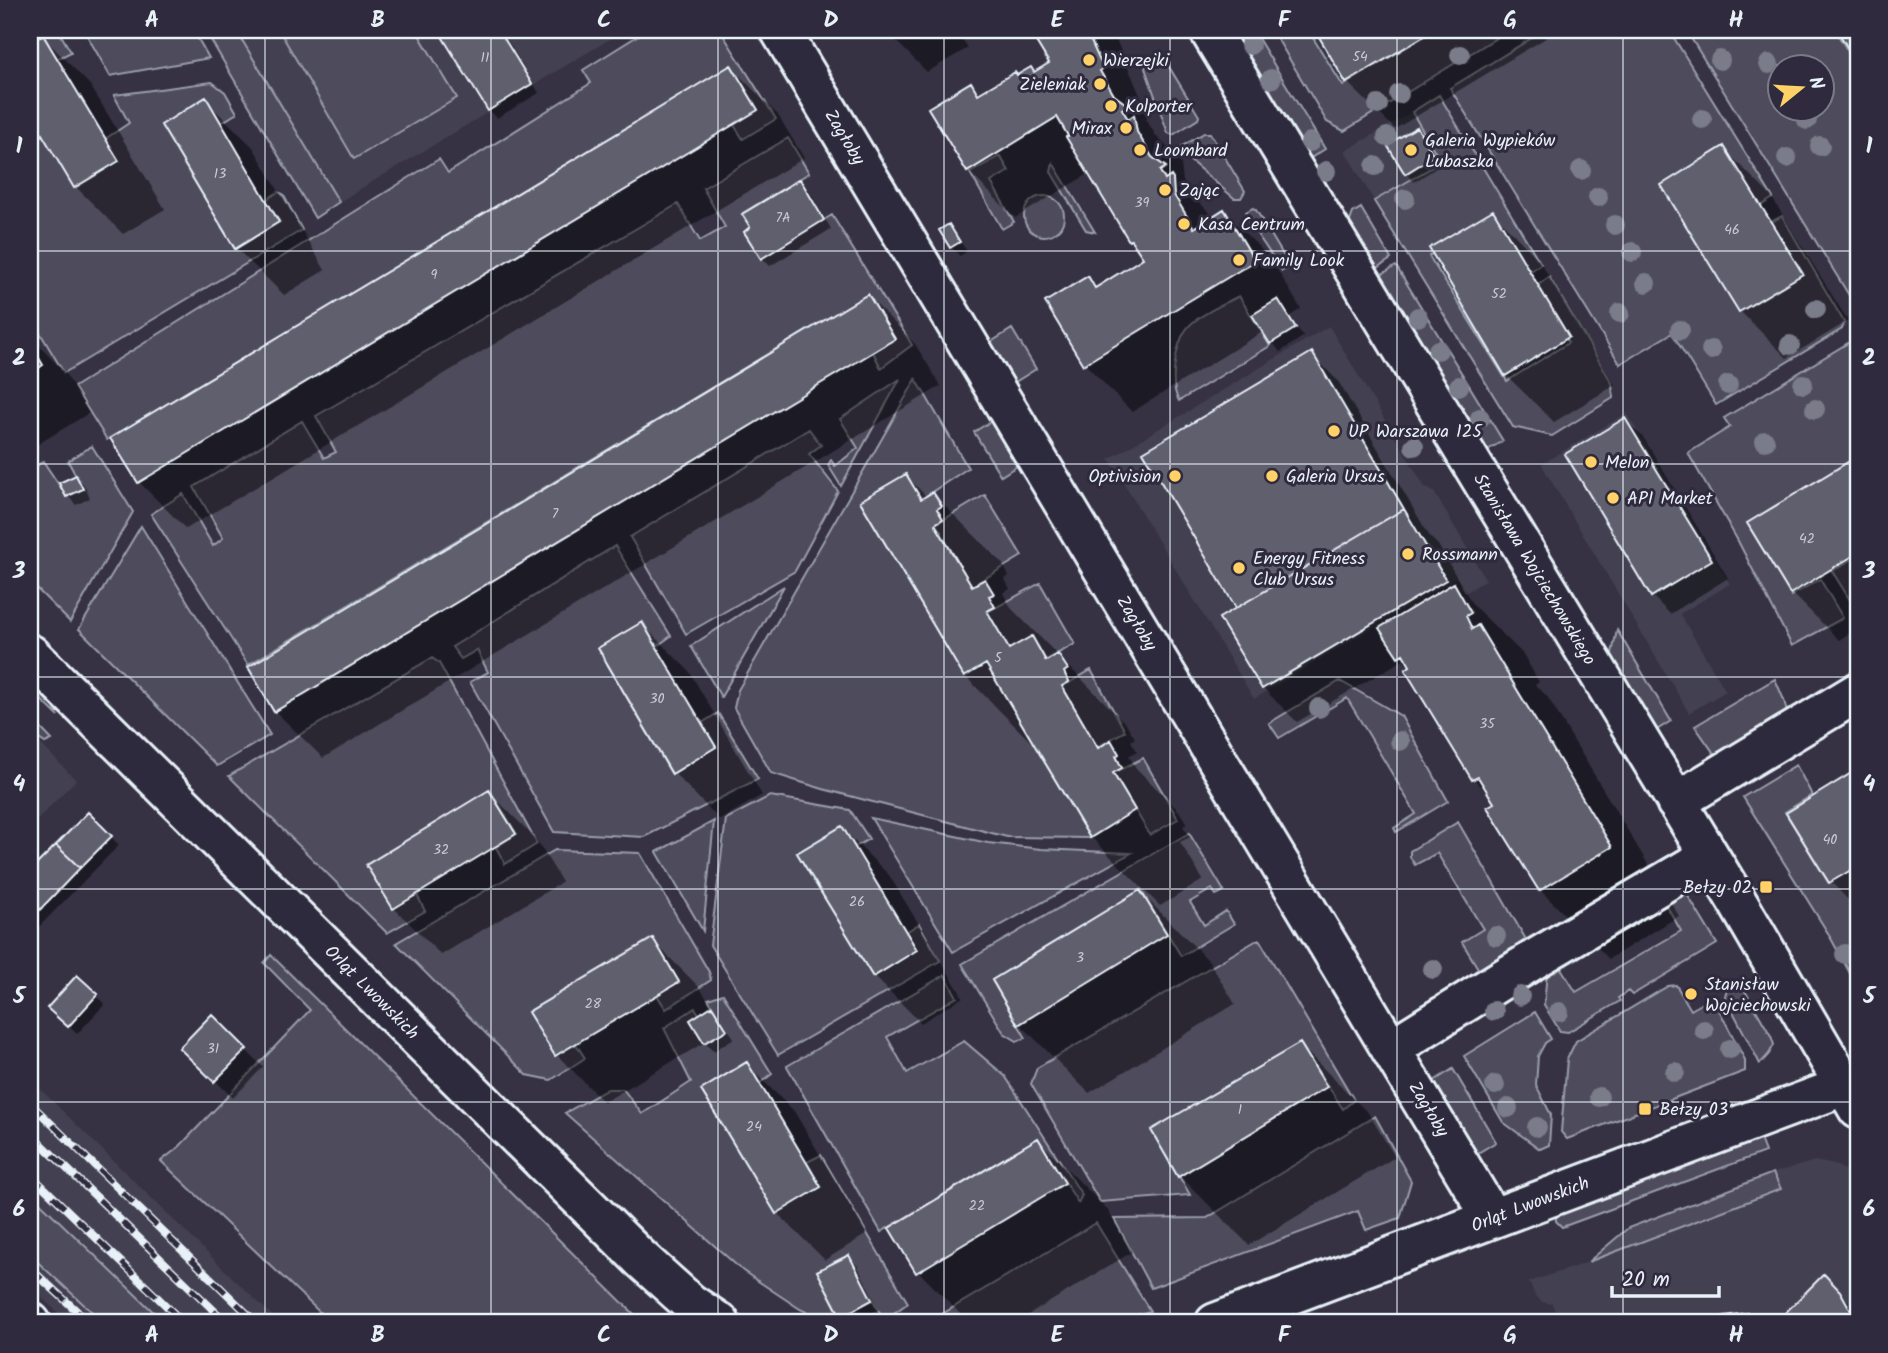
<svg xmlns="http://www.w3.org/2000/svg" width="1888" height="1353" font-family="Kalam,sans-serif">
  <rect width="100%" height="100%" fill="#363244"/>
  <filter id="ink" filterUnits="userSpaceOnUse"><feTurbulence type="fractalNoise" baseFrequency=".0143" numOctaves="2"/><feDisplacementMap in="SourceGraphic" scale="14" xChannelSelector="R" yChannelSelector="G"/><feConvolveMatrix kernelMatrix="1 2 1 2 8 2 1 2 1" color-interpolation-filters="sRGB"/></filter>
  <g filter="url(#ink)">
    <path fill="#433f51" d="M236 30H625L339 202Z
      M1412 112 1441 162 1374 201 1345 151Z
      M1329 326 1425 487 1434 492 1486 580 1465 593 1456 578 1254 699 1109 459Z
      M1627 413 1730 584 1680 614 1726 691 1689 713 1541 464Z
      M30 733 76 780 30 827Z
      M30 1079 230 1275 280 1323H69L30 1287Z
      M1815 1161 1835 1165 1854 1174 1858 1180V1323H1559L1552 1304 1542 1302 1535 1296 1529 1282 1588 1262 1628 1228 1773 1173Z"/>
    <path fill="#4d4b5c" stroke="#9a9eaa" stroke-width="2" fill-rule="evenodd" d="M30 30H58L71 52 57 59 43 35 30 43Z
      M84 30H193L209 58 110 76Z
      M205 30H236L339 202 315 218Z
      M279 30H416L457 98 354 159Z
      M647 30H720L776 119 743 139 734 125 758 110 732 66 107 440 74 387 439 159 448 173 591 83 583 70Z
      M1231 30H1253L1325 149 1309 159Z
      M1272 30H1308L1343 86 1435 30H1509L1344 131 1327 122Z
      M1545 30H1669L1773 198 1759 207 1664 184 1742 311 1801 275 1769 223 1782 216 1844 322 1842 329 1716 405 1672 333 1620 364 1450 88Z
      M1686 30H1835L1858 68V310ZM1822 66V108H1780V66Z
      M1158 56 1163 57 1199 116 1198 119 1173 135 1168 133 1145 68 1150 60Z
      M212 82 225 92 237 113 221 123 162 125 235 249 280 222 266 200 278 192 283 194 302 230 64 373 30 316V114L75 188 119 161 105 139 129 123 114 95Z
      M1439 95 1541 264 1526 274 1490 217 1429 256 1507 381 1568 343 1534 288 1549 277 1612 383 1613 398 1552 436 1513 427 1374 201 1441 162 1412 112Z
      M1204 133H1210L1245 191 1241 198H1234L1180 152 1181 147Z
      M788 138 809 173 743 213 750 227 744 232 761 258 832 215 912 345 881 368 873 352 894 338 868 294 248 665 151 514 183 494 213 546 223 538 194 487 302 421 324 458 336 452 316 416 678 204 700 241 725 227 703 188Z
      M1000 156 1009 171 991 182 1014 222 1002 229 970 173Z
      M1053 163 1095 232 1086 230 1051 172Z
      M1024 216a20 20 0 1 1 40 0a20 20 0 1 1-40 0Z
      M1253 208 1256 210 1288 263 1287 269 1282 271 1245 216 1246 212Z
      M1361 208 1391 259 1376 269 1349 224 1353 213Z
      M1396 266 1503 441 1486 451 1380 275Z
      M1239 296 1270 346 1179 401C1168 383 1176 338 1191 324 1204 312 1224 304 1239 296Z
      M1012 329 1036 369 1015 382 991 342Z
      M1858 337V456L1748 523 1791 596 1820 579 1843 618 1792 646 1738 541 1688 453 1730 427 1724 418Z
      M900 379 841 486 828 465 831 460 835 466 858 448 840 419Z
      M916 379 968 468 921 499 906 474 860 501 964 677 986 664 1090 838 1007 837 823 789 771 773 734 708 738 690Z
      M993 420 1020 464 1001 476 974 432Z
      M809 429 821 445 809 454 838 491 795 571 686 634 630 537Z
      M92 446 133 512 70 622 30 582V472L43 461 67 497 83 489 68 461Z
      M985 495 1022 556 972 586 936 524Z
      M141 526 270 735 217 766 79 629Z
      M615 546 671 636 657 646 643 622 598 648 671 773 716 747 702 723 718 713 758 779 644 837 554 832 470 682 488 672 477 650 461 659 452 647Z
      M1858 556V606L1855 608 1832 571Z
      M1040 583 1075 644 1046 660 1032 636 1009 649 988 612Z
      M784 586 721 697 691 646Z
      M1617 630 1671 721 1655 731 1611 658Z
      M432 658 439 663 537 844 505 864 496 847 517 834 490 790 367 864 394 908 417 895 425 911 387 933 229 776Z
      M1091 670 1125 731 1097 747 1062 687Z
      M1775 679 1784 700 1787 713 1718 759 1695 726Z
      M30 681 52 703 58 716 30 689Z
      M1340 681 1401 716 1448 801 1396 832 1394 828 1416 814 1347 698 1279 738 1269 723Z
      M30 717 52 740 45 743 30 733Z
      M1143 758 1178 819 1150 835 1113 773Z
      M1796 765 1812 795 1785 812 1828 882 1858 864V988L1828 933 1743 797Z
      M770 796 850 810 869 839 855 847 841 826 797 853 873 976 917 950 906 932 919 924 940 961 778 1055 710 945 726 819Z
      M871 818 988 843 1041 849 1131 853 953 952Z
      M714 821 703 931 657 852Z
      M1458 822 1532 950 1492 974 1479 970 1462 942 1483 929 1437 853 1415 865 1410 857V851Z
      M1189 833 1224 891 1216 895 1212 889 1190 902 1204 925 1226 911 1234 924 1181 956 1141 890 992 980 1026 1038 1017 1041 1004 1033 962 964Z
      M555 850 640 853 709 972 711 980 666 1009 657 995 679 982 652 938 529 1011 555 1056 576 1044 585 1058 551 1080 527 1075 396 943Z
      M1685 891 1717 944 1632 995 1628 991 1618 998 1620 1001 1568 1032 1560 1031 1544 1005 1547 972 1559 965 1576 992 1681 931 1665 903Z
      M1259 939 1354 1100 1343 1109 1300 1043 1152 1130 1190 1195 1100 1202 1031 1084 1037 1068Z
      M271 955 635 1315 643 1323H331L161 1161 179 1147 310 1010 264 963Z
      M945 975 957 997 887 1037 907 1073 964 1041 1005 1076 1082 1195 1078 1203 1038 1138 881 1232 787 1066Z
      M1740 982 1771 1036 1774 1045 1769 1054 1760 1064 1725 996 1727 989Z
      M1676 985 1691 1010 1708 1000 1715 1002 1745 1060V1071L1567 1139 1561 1132 1567 1059 1576 1041 1668 986Z
      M723 994 772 1074 760 1083 746 1062 701 1090 776 1214 821 1187 807 1162 821 1155 908 1303 884 1320 848 1255 817 1271 837 1310 828 1322 800 1309 743 1271 565 1113 608 1089H623L642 1114 691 1082 664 1028 695 1008 699 1014 690 1020 705 1043 726 1030 708 999Z
      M1535 1012 1551 1039 1545 1043 1538 1056 1536 1085 1551 1115 1549 1145 1540 1149 1503 1122 1464 1056Z
      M1453 1069 1496 1142 1476 1154 1434 1081Z
      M1375 1116 1411 1181 1400 1218 1366 1230 1358 1211 1151 1288 1114 1219 1207 1218Z
      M1760 1139 1765 1152 1562 1227 1556 1221V1215Z
      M1773 1173 1781 1189 1588 1262 1628 1228Z
      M30 1193 165 1323H104L30 1255Z
      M1096 1223 1150 1311 1111 1323H927Z"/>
    <path fill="#0007" d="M441 30H516L505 36 539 93 497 118 489 110Z
      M885 30H973L961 37 968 48 927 72Z
      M1031 30H1112L1149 116 1146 119 1156 136 1174 154 1172 155 1181 164 1183 181 1192 195 1212 215 1209 216 1212 219 1224 212 1271 259 1301 309 1290 316 1303 337 1280 352 1264 331 1132 412 1085 364 1047 303 1088 278 1098 288 1146 259 1131 240 1090 173 1015 218 968 171 971 85 981 95 1018 77 1035 74 1051 64Z
      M1317 30H1559L1395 129 1347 82Z
      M43 37 90 85 165 209 123 234 76 187 30 110V45Z
      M731 67 778 115 804 158 186 529 139 482Z
      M205 100 253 147 325 270 284 295 236 248 164 125Z
      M1417 129 1425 138 1441 165 1414 182 1406 173Z
      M1724 149 1771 196 1848 321 1787 358 1740 311Z
      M799 181 808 189 831 229 770 266 762 258Z
      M1492 212 1539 260 1615 385 1554 422 1506 375Z
      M948 226 967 251 960 256 951 247Z
      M868 296 915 344 941 386 323 758 275 711Z
      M30 337 64 371 89 413 30 449Z
      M1312 355 1338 381 1430 537 1438 545 1473 605 1523 654 1539 682 1535 685 1547 696 1679 916 1609 959 1540 890 1496 803 1474 779 1408 670 1411 668 1403 660 1297 722 1263 688 1238 609Z
      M1625 420 1643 437 1728 578 1670 614 1652 596 1568 455Z
      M1858 458V628L1839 640 1792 593 1750 524Z
      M906 476 927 497 933 494 1002 563 1009 576 1005 579 1010 589 1003 593 1011 608 1127 725 1135 738 1131 741 1137 751 1129 756 1136 768 1179 811 1187 824 1183 826 1190 837 1180 842 1203 880 1160 906 1091 837 1034 745 965 676Z
      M75 477 84 485 90 498 76 505 68 496 61 484Z
      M642 624 689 671 762 795 720 820 673 772Z
      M1858 771V910L1831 882 1789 813Z
      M489 792 536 839 562 882 441 955 394 908Z
      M88 814 119 845 30 936V874Z
      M841 828 889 875 963 997 921 1023 874 976Z
      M1140 892 1209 961 1235 1004 1089 1093 1020 1024 994 981Z
      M652 940 699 987 734 1038 714 1051 705 1042 604 1102 557 1055 531 1012Z
      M77 978 105 1004 77 1034 58 1016Z
      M212 1017 263 1067 233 1098 182 1048Z
      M1300 1045 1369 1114 1395 1157 1249 1245 1180 1176Z
      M746 1064 794 1111 867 1234 825 1260 777 1213Z
      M1038 1140 1107 1209 1132 1252 1015 1323H969L918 1271Z
      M848 1257 857 1265 879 1309 852 1323 842 1316Z
      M1824 1276 1848 1301 1858 1319V1323H1777Z
      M1747 1315 1755 1323H1707L1725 1317Z"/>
    <path fill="#605e6e" stroke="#e8f1f8" stroke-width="2" d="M438 30H499L532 84 488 111Z
      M1029 30H1086L1103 68 1100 71 1114 95 1129 106 1122 109 1128 119 1134 115 1137 132 1152 157 1166 167 1160 171 1165 180 1171 176 1173 179 1174 195 1194 228 1224 209 1255 261 1083 365 1045 302 1088 276 1095 288 1143 258 1131 240 1129 241 1066 137 1068 136 1057 117 967 172 928 108 971 82 978 94 1015 72 1017 75 1031 67 1034 72 1049 63Z
      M1315 30H1434L1346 83Z
      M1837 30H1858V65Z
      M43 35 119 161 74 188 30 114V43Z
      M731 65 758 110 138 483 110 438Z
      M206 97 279 222 235 249 161 125Z
      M1417 127 1434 156 1405 174 1387 145Z
      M1724 146 1803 274 1739 312 1661 185Z
      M800 179 824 220 761 259 744 232 750 227 742 214Z
      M1493 210 1569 337 1505 376 1429 248Z
      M949 224 960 242 950 248 939 230Z
      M868 294 895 339 274 712 248 667Z
      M1278 299 1296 328 1270 344 1252 315Z
      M30 343 43 365 30 374Z
      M1312 352 1404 509 1236 608 1143 452Z
      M1625 418 1712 560 1651 597 1565 454Z
      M1858 456V553L1790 594 1747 523Z
      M906 474 921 499 933 492 942 506 937 509 943 519 935 524 972 586 985 579 994 594 989 596 995 607 987 611 1009 649 1032 636 1046 661 1058 654 1068 669 1064 672 1069 682 1062 686 1098 748 1111 740 1119 754 1116 756 1122 768 1113 773 1135 810 1090 838 986 664 964 677 860 501Z
      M76 475 83 489 66 497 59 483Z
      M1404 509 1446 580 1262 689 1219 618Z
      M1454 583 1471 613 1466 616 1472 629 1478 625 1612 847 1539 891 1487 807 1494 803 1478 777 1472 780 1405 670 1410 666 1403 654 1398 657 1379 628Z
      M642 622 716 747 672 774 598 648Z
      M1858 769V866L1829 883 1786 813Z
      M489 790 516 834 393 909 366 865Z
      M88 812 112 836 80 868 56 845Z
      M842 826 917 950 873 977 797 853Z
      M56 845 80 868 30 920V871Z
      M1140 890 1167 934 1018 1025 992 980Z
      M653 938 679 982 555 1056 528 1012Z
      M77 975 98 994 68 1027 47 1008Z
      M712 1006 727 1030 704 1043 690 1020Z
      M212 1014 247 1049 214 1082 179 1048Z
      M1300 1043 1327 1087 1178 1177 1151 1130Z
      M747 1062 821 1187 776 1214 701 1090Z
      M1038 1138 1065 1183 916 1273 889 1228Z
      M849 1255 872 1300 841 1317 817 1271Z
      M1824 1274 1840 1291 1858 1323H1775Z
      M1747 1313 1748 1323H1702L1725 1316Z"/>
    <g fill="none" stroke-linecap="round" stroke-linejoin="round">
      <defs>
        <path id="minor" d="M780 30 1492 1218
          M1209 30 1738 903 1858 1109
          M30 654 641 1259 690 1303 720 1323
          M1676 802 1858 692
          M1392 1048 1538 957 1709 856
          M30 1322 31 1323
          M1215 1323 1767 1115 1826 1093 1844 1083"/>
      </defs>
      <use href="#minor" stroke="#e8f1f8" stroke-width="44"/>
      <use href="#minor" stroke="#2f2a3d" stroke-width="38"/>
      <defs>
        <path id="rail" d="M30 1103 257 1323
          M30 1133 227 1323
          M30 1174 184 1323
          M30 1268 90 1323"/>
      </defs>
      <use href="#rail" stroke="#e8f1f8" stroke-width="8"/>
      <use href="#rail" stroke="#2f2a3d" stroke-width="5" stroke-dasharray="16" stroke-linecap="butt"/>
    </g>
    <g fill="#7a7b89">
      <circle cx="1250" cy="45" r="10"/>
      <circle cx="1460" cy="55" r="10"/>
      <circle cx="1720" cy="60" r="10"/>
      <circle cx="1769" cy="64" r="10"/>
      <circle cx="1271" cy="79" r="10"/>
      <circle cx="1399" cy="94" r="10"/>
      <circle cx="1378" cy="105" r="10"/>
      <circle cx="1702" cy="119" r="10"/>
      <circle cx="1807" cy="120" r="10"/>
      <circle cx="1387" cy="137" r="10"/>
      <circle cx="1310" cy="142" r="10"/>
      <circle cx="1820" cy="146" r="10"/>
      <circle cx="1787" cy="158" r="10"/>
      <circle cx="1375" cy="166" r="10"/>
      <circle cx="1581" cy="170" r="10"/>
      <circle cx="1326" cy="171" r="10"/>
      <circle cx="1598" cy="197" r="10"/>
      <circle cx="1405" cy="199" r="10"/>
      <circle cx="1615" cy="225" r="10"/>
      <circle cx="1632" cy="252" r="10"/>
      <circle cx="1646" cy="283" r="10"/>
      <circle cx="1816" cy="309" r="10"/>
      <circle cx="1620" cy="313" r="10"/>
      <circle cx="1418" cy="317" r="10"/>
      <circle cx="1680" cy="330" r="10"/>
      <circle cx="1790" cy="345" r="10"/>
      <circle cx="1438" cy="350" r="10"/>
      <circle cx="1711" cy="350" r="10"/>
      <circle cx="1803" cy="384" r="10"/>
      <circle cx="1728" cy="385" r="10"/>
      <circle cx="1459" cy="386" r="10"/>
      <circle cx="1815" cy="409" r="10"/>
      <circle cx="1480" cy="418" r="10"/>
      <circle cx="1765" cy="441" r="10"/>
      <circle cx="1414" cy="446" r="10"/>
      <circle cx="1319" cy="708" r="10"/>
      <circle cx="1400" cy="741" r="10"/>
      <circle cx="1496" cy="936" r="10"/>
      <circle cx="1845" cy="954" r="10"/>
      <circle cx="1433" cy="969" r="10"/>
      <circle cx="1520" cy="996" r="10"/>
      <circle cx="1494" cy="1011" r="10"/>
      <circle cx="1559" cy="1012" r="10"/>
      <circle cx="1704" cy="1030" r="10"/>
      <circle cx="1730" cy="1049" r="10"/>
      <circle cx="1675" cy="1072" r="10"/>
      <circle cx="1495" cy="1085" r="10"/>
      <circle cx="1599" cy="1097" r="10"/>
      <circle cx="1508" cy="1108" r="10"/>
      <circle cx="1537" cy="1127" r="10"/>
    </g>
  </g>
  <path fill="none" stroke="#e8f1f8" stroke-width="2" stroke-opacity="0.55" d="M265 30V1323M491 30V1323M718 30V1323M944 30V1323M1170 30V1323M1397 30V1323M1623 30V1323M30 251H1858M30 464H1858M30 677H1858M30 889H1858M30 1102H1858"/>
  <g fill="#ffd166" stroke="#2f2a3d" stroke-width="2.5">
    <circle cx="1089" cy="60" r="7"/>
    <circle cx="1100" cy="84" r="7"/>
    <circle cx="1111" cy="106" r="7"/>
    <circle cx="1126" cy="128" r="7"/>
    <circle cx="1140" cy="150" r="7"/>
    <circle cx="1411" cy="150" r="7"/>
    <circle cx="1165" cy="190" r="7"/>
    <circle cx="1184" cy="224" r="7"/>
    <circle cx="1239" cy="260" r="7"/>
    <circle cx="1334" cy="431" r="7"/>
    <circle cx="1591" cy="462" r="7"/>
    <circle cx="1175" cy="476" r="7"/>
    <circle cx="1272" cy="476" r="7"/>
    <circle cx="1613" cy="498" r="7"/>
    <circle cx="1408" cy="554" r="7"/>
    <circle cx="1239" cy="568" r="7"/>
    <rect x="1759" y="880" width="14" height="14" rx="3.5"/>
    <circle cx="1691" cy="994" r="7"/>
    <rect x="1638" y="1102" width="14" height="14" rx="3.5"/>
  </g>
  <g text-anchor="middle" stroke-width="6" stroke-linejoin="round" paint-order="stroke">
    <g font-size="14" fill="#c6ccd6">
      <text x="1360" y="61">54</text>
      <text x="485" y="62">11</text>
      <text x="220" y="178">13</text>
      <text x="1142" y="207">39</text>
      <text x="783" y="222">7A</text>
      <text x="1732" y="234">46</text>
      <text x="434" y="279">9</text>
      <text x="1499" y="298">52</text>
      <text x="555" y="518">7</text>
      <text x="1807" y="543">42</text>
      <text x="998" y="662">5</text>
      <text x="657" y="703">30</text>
      <text x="1487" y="728">35</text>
      <text x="1830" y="844">40</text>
      <text x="441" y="854">32</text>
      <text x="857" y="906">26</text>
      <text x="1080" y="962">3</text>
      <text x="593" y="1008">28</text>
      <text x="213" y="1053">31</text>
      <text x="1240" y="1114">1</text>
      <text x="754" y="1131">24</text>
      <text x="977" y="1210">22</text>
    </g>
    <g font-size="18" fill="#e8f1f8" stroke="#2f2a3d" text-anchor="start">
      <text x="1103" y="66">Wierzejki</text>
      <text x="1086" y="90" text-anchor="end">Zieleniak</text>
      <text x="1125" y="112">Kolporter</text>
      <text x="1112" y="134" text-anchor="end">Mirax</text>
      <text x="1425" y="146">Galeria Wypieków<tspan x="1425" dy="21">Lubaszka</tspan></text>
      <text x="1154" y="156">Loombard</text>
      <text x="1179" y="196">Zając</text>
      <text x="1198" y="230">Kasa Centrum</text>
      <text x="1253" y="266">Family Look</text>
      <text x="1348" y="437">UP Warszawa 125</text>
      <text x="1605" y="468">Melon</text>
      <text x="1161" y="482" text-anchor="end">Optivision</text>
      <text x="1286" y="482">Galeria Ursus</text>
      <text x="1627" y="504">API Market</text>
      <text x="1422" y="560">Rossmann</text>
      <text x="1253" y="564">Energy Fitness<tspan x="1253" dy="21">Club Ursus</tspan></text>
      <text x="1752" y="893" text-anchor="end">Bełzy 02</text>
      <text x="1705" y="990">Stanisław<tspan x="1705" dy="21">Wojciechowski</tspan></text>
      <text x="1659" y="1115">Bełzy 03</text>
    </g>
    <g font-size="18" fill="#e8f1f8" stroke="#2f2a3d">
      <text transform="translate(845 137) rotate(59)" y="6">Zagłoby</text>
      <text transform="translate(1535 569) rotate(59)" y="6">Stanisława Wojciechowskiego</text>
      <text transform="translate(1137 623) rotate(59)" y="6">Zagłoby</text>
      <text transform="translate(372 992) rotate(45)" y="6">Orląt Lwowskich</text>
      <text transform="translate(1429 1109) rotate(59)" y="6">Zagłoby</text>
      <text transform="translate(1530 1204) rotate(-21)" y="6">Orląt Lwowskich</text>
    </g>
  </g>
  <rect width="1888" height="1353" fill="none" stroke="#2f2a3d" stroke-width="77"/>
  <g transform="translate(1801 88) rotate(72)"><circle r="33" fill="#2f2a3d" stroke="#797a88" stroke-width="2"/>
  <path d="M0-5L12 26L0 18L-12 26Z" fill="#ffd166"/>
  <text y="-10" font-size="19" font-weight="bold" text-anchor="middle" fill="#e8f1f8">N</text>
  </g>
  <path d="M1612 1286v10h107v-10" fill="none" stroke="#e8f1f8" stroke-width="3.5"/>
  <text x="1622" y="1286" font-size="21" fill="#e8f1f8" stroke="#2f2a3d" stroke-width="5" paint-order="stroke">20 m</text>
  <rect x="38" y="38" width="1812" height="1276" fill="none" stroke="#e8f1f8" stroke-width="2.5"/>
  <g font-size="23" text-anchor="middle" font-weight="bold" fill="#e8f1f8">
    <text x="152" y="27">A</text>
    <text x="378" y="27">B</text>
    <text x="604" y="27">C</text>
    <text x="831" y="27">D</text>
    <text x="1057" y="27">E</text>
    <text x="1284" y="27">F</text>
    <text x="1510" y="27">G</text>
    <text x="1736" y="27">H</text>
    <text x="19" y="153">1</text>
    <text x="1869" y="153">1</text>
    <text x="19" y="365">2</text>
    <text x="1869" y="365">2</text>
    <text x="19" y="578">3</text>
    <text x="1869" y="578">3</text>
    <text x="19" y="791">4</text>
    <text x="1869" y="791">4</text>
    <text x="19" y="1003">5</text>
    <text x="1869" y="1003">5</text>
    <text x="19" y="1216">6</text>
    <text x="1869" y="1216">6</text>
    <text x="152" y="1342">A</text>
    <text x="378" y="1342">B</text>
    <text x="604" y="1342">C</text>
    <text x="831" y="1342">D</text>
    <text x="1057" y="1342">E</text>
    <text x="1284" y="1342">F</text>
    <text x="1510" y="1342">G</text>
    <text x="1736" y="1342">H</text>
  </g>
</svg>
